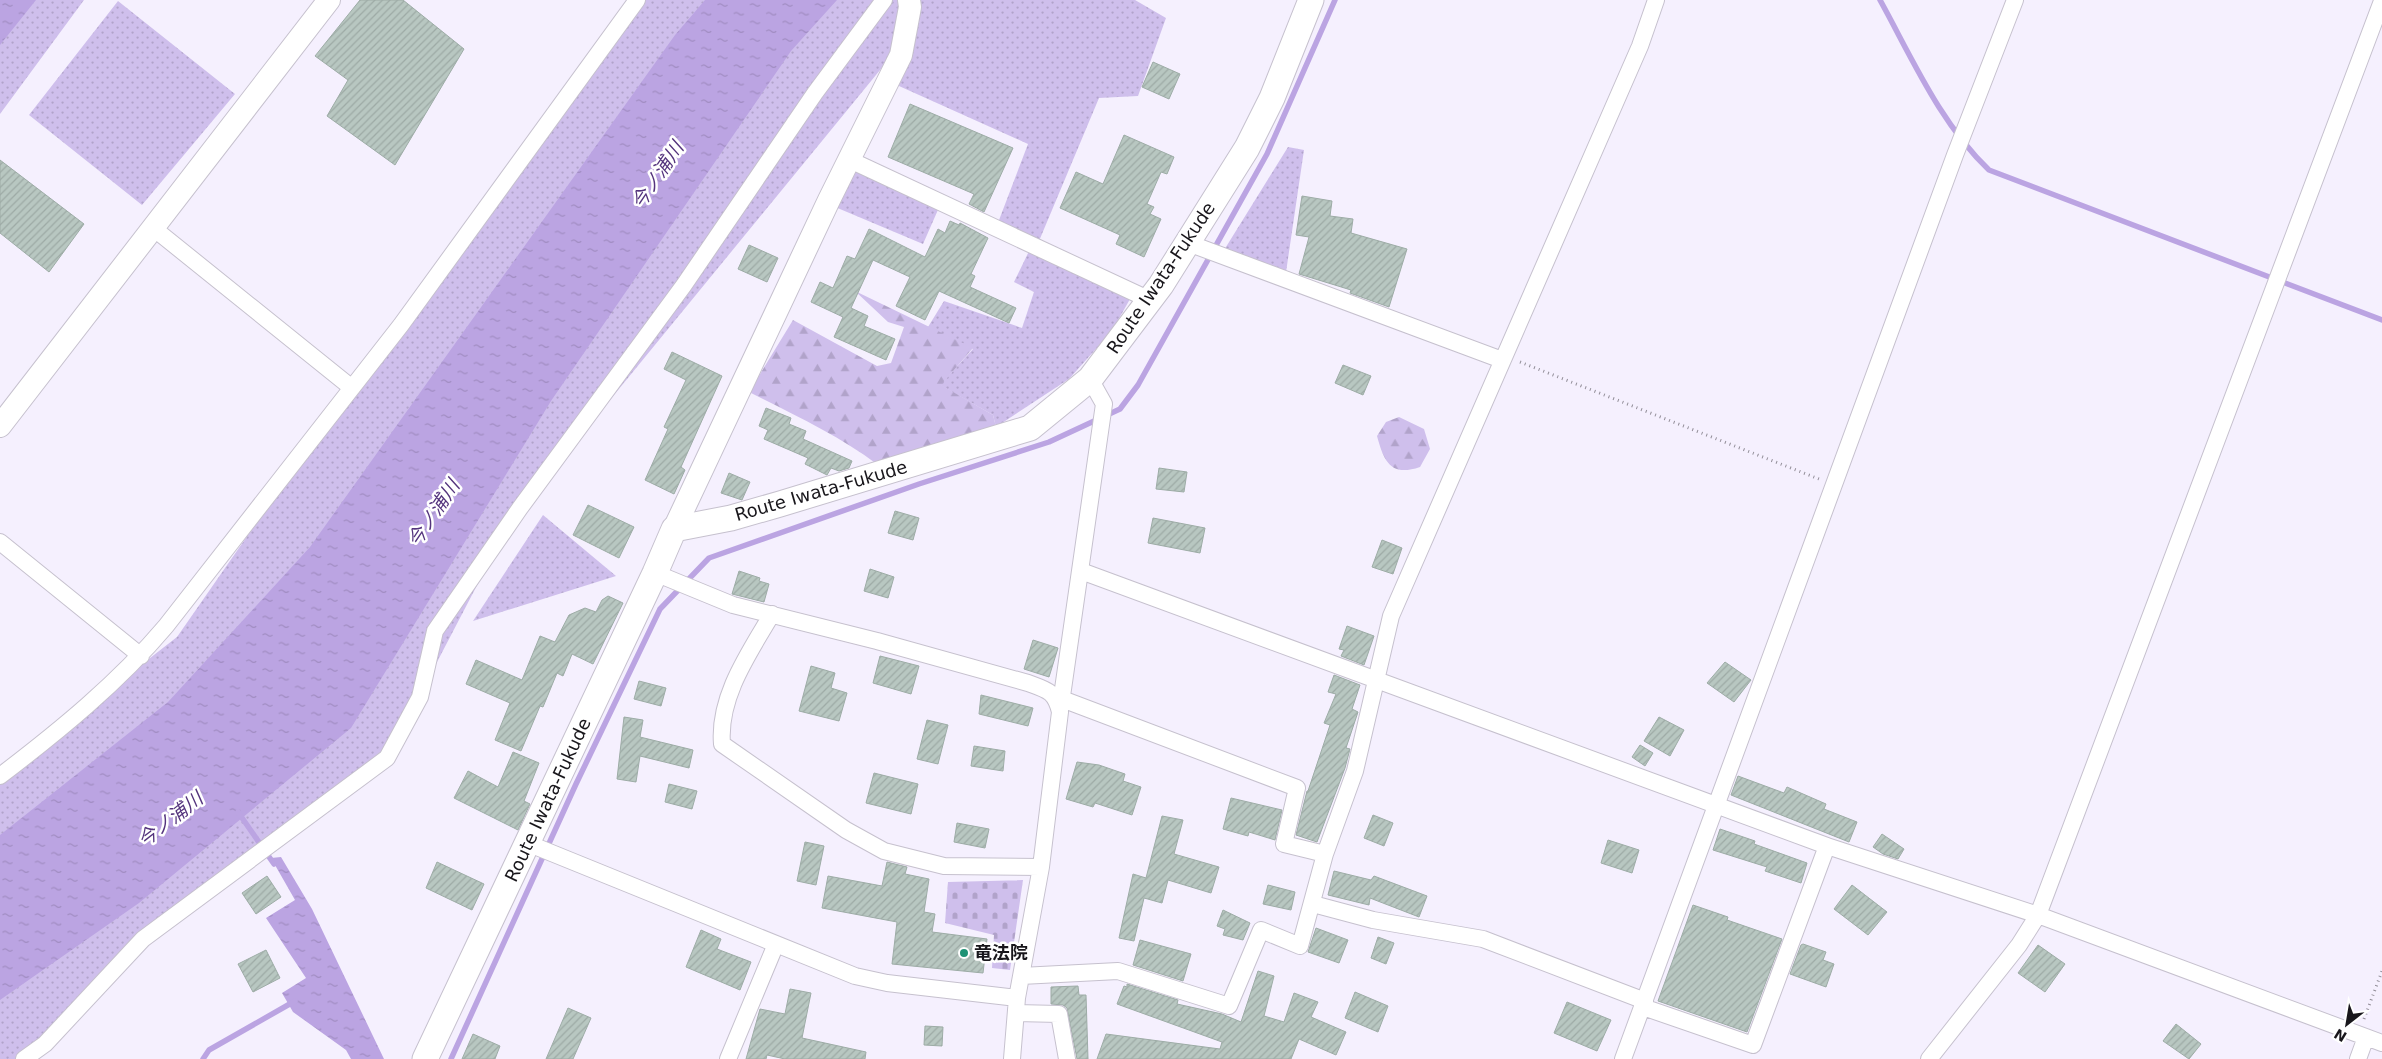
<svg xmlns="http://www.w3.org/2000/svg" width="2382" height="1059" font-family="'DejaVu Sans','Noto Sans JP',sans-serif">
  <defs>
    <pattern id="grass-dots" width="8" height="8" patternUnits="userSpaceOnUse" patternTransform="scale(1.25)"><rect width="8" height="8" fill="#cfbfec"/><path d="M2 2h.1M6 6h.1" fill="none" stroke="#b1a3ca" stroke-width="1.8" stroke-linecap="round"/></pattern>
    <pattern id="forest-firs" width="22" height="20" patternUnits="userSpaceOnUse" patternTransform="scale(1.25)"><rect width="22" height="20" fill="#cfbfec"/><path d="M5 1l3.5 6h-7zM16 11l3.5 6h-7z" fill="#b1a3ca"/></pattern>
    <pattern id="cemetery-stones" width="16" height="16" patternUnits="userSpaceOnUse" patternTransform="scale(1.25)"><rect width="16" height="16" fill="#cfbfec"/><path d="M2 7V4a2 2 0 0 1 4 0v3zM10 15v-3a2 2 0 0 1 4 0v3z" fill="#b1a3ca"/></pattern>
    <pattern id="water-ripples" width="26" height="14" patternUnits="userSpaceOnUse" patternTransform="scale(1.25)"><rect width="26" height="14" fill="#bba4e2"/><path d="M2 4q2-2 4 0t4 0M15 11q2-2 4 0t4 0" fill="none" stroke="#a08cc1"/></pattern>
    <pattern id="building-hatch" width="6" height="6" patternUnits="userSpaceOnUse" patternTransform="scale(1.25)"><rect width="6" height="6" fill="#b8c7c1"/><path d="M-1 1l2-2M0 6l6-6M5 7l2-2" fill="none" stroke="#9daaa5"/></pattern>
  </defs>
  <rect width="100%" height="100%" fill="#f5f0fe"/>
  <path fill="url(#grass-dots)" d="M0 0H84L0 114Z
    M636 0H1135L1166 18 1138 96 1099 98 1039 241 996 228 1028 144 899 86 903 46 921 20 510 522 387 758 189 905 23 1059H0V775L177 637 340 403Z
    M118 1 235 94 142 205 29 115Z
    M1288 147 1304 150 1285 279 1221 255Z
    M854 162 941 203 923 244 828 204Z
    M1032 245 1130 299 1112 331 1069 379 996 427 993 415 940 385 973 349 928 327 944 301 1022 328 1034 292 1014 282Z
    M543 515 616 576 473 621Z"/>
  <path fill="url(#forest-firs)" d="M855 291 973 348 941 385 993 415 996 427 878 465C838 435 794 415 749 392L793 320 877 366 891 363 904 327 888 322Z
    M1399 417 1424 429 1430 449 1420 467C1391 477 1384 462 1377 436L1386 422Z"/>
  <path fill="url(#cemetery-stones)" d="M1023 880 1010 970 992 968 994 935 945 923 948 882Z"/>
  <path fill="url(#water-ripples)" d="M0 0H36L0 45Z
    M705 0H837L791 51 551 401 351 728 139 903 0 1000V835L168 702 310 547 675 35Z
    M281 857 312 909 384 1059H351L346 1050 293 1012 282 993 306 978 266 918 295 900 271 858Z"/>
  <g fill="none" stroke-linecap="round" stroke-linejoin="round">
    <path stroke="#bba4e2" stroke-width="5.5" d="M1880 0C1912 58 1940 123 1989 170L2382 320
      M238 812 274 864
      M203 1059 209 1050 295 1001
      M451 1059 576 784 660 609 709 558 919 484 1049 442 1120 409 1138 385 1267 154 1335 0"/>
  </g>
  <path fill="url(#building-hatch)" stroke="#9daca6" d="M360 0H403L464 49 395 165 327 116 348 80 315 56Z
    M1153 62 1180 74 1169 99 1142 87Z
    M910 104 1013 148 984 212 969 204 974 194 888 157Z
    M1124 135 1174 157 1167 174 1161 172 1147 204 1154 207 1150 214 1161 219 1144 257 1116 244 1120 235 1060 208 1076 172 1103 184Z
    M0 160 84 224 49 272 0 233Z
    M1302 196 1332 201 1330 216 1353 219 1351 233 1407 249 1389 307 1350 293 1351 290 1299 274 1309 237 1296 235Z
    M950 221 959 225 960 223 988 238 971 274 975 276 970 287 1016 308 1009 323 939 291 925 320 896 306 910 277 873 260 851 308 868 316 864 326 895 339 886 360 834 337 843 317 811 302 820 282 833 288 847 256 855 259 869 229 925 257 938 229 945 233Z
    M749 245 778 258 767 282 738 269Z
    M672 352 722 376 681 467 685 470 674 494 645 480 668 429 664 427 686 380 664 369Z
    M1343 365 1371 376 1363 395 1335 383Z
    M766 408 791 418 789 424 806 431 803 439 852 461 849 468 839 471 831 468 827 475 805 464 808 458 764 439 768 430 759 426Z
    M1159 468 1187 472 1184 492 1156 489Z
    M729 473 750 482 742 500 721 493Z
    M588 505 634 527 619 558 573 535Z
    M895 511 919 518 913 540 888 533Z
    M1153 518 1205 528 1200 553 1148 543Z
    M1382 540 1402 548 1393 574 1372 567Z
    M870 569 894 577 888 598 864 591Z
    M739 571 760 578 759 581 769 584 764 602 732 594Z
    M608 596 623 603 593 664 572 654 563 676 557 673 543 707 540 706 521 751 495 740 510 703 466 684 476 660 522 680 540 636 555 642 569 615 585 608 596 612 602 600Z
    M1347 626 1374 636 1364 665 1341 656 1344 650 1339 649Z
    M1033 640 1058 648 1049 677 1024 669Z
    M880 656 919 666 911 694 873 683Z
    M1725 662 1751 680 1734 702 1707 683Z
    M811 666 835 673 831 688 847 693 839 721 799 711Z
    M1334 675 1360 685 1352 709 1358 712 1346 748 1350 749 1345 768 1317 842 1296 835 1307 791H1308L1330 725 1324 723 1336 694 1328 692Z
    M639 681 666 688 661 706 634 699Z
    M981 695 1033 708 1028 726 979 714Z
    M624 717 643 720 640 737 693 750 689 768 640 756 636 782 617 779Z
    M1659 717 1684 730 1670 756 1644 741Z
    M927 720 948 725 938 764 917 759Z
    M1640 745 1653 753 1645 766 1632 757Z
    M974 746 1005 751 1003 771 971 766Z
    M513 752 539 763 524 801 530 804 518 830 454 798 468 771 498 787Z
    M1077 762 1099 765 1125 774 1123 781 1141 787 1132 815 1095 803 1093 807 1066 799Z
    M874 773 918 784 911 814 866 803Z
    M1738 776 1784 793 1787 787 1826 804 1824 809 1857 822 1849 842 1731 795Z
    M669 784 697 791 692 809 665 802Z
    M1231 798 1282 810 1275 840 1249 832 1248 836 1223 829Z
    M1373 815 1393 823 1384 846 1364 838Z
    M1162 816 1183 820 1174 854 1219 867 1211 893 1168 880 1162 903 1144 898 1134 941 1119 938 1133 874 1146 878Z
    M957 823 989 829 985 848 954 842Z
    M1720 829 1755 841 1754 844 1807 863 1801 883 1765 871 1767 867 1713 850Z
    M1882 834 1904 849 1898 859 1883 854 1873 847Z
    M1608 840 1639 850 1632 873 1601 863Z
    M805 842 824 846 816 885 797 881Z
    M437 862 484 884 472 910 426 888Z
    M887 862 907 867 905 874 929 879 924 912 935 914 932 932 987 939 983 973 892 964 897 922 822 908 828 876 882 886Z
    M1334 871 1371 880 1374 876 1427 896 1419 917 1370 898 1369 905 1328 895Z
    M267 876 281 897 256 914 242 893Z
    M1268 885 1295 892 1291 910 1263 904Z
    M1852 885 1887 912 1868 935 1834 909Z
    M1693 905 1728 917 1727 920 1782 939 1747 1032 1658 1001Z
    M1223 910 1250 923 1243 940 1223 935 1225 929 1217 926Z
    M1316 928 1348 940 1339 963 1308 952Z
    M701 930 721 939 717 949 751 962 740 990 686 967Z
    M1378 937 1394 943 1386 964 1371 958Z
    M1140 940 1191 954 1183 981 1133 965Z
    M1803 944 1826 952 1823 960 1834 964 1826 987 1790 974 1801 945Z
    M2038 945 2065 964 2045 992 2018 973Z
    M266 950 280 978 253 992 238 964Z
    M1258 971 1274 976 1264 1016 1284 1022 1294 993 1318 1002 1311 1017 1346 1032 1336 1055 1299 1039 1291 1059H1097L1106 1034 1220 1049 1222 1042 1117 1004 1124 986 1127 987V984L1178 1000 1177 1004 1222 1014 1241 1022Z
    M1078 986 1079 995H1086L1088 1059H1077L1067 1008 1063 1005 1051 1004V987Z
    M790 989 811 993 802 1038 866 1052 865 1059H785L767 1055 766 1059H746L760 1009 785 1014Z
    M1355 992 1388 1006 1378 1032 1345 1018Z
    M1567 1002 1611 1020 1597 1051 1554 1033Z
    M568 1008 591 1018 573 1059H546Z
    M2176 1024 2201 1044 2189 1059 2163 1041Z
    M925 1026 943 1027 942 1046 924 1045Z
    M473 1034 500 1046 495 1059H462Z"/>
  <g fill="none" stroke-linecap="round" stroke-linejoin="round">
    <defs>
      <path id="street" d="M850 160 1150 300
        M152 227 352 388
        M1188 243 1502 360
        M0 542 141 656
        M1081 571 1827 846 2038 915 2382 1043
        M655 573 733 605 877 641 1028 683C1047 690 1055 691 1060 712L1041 867 1017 998 1012 1059
        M772 614C749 653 718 697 722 744L846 830 884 851 944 866 1041 867
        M1062 699 1297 788 1284 844 1325 854
        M1060 710 1104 404 1090 379
        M0 776C59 731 118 683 166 626L401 325 637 0
        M527 843 855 976 887 983 1017 998
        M1313 904 1373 920 1483 939 1645 1001
        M1021 976 1118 971 1229 1006 1261 930 1300 946 1325 854 1355 771 1391 616 1640 46 1656 0
        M1643 1007 1753 1045 1827 846
        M1016 1013 1059 1014 1067 1059
        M24 1059 45 1044 143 939 387 758 420 697 435 631 520 508 684 285 815 93 884 0
        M728 1059 776 944
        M1623 1059 1955 155 2015 0
        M1929 1059 2019 945 2038 915 2382 1
        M2358 1059 2366 1037"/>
      <path id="secondary" d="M0 426 329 0
        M674 529 829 200 901 55 910 7 909 0"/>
      <path id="primary" d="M425 1059 655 573 674 529 731 518 780 504 1030 428 1090 379 1161 285 1247 148 1272 98 1311 0"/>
    </defs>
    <use href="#street" stroke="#c6c1ce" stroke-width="18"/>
    <use href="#secondary" stroke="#c6c1ce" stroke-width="24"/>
    <use href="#primary" stroke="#c6c1ce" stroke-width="27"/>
    <path stroke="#928e98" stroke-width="3" stroke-dasharray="1 4" stroke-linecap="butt" d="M1520 362 1819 479
      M2364 1019 2382 971"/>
    <use href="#street" stroke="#fff" stroke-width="16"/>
    <use href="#secondary" stroke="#fff" stroke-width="22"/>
    <use href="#primary" stroke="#fff" stroke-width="25"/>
  </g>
  <circle fill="#1f9275" stroke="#fff" stroke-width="2" cx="964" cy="953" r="5"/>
  <g text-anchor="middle" stroke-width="5" stroke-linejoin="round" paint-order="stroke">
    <g font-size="18" fill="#18161b" stroke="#fff">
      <text transform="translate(1161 278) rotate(-56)" y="6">Route Iwata-Fukude</text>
      <text transform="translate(821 491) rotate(-16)" y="6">Route Iwata-Fukude</text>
      <text transform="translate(548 800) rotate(-65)" y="6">Route Iwata-Fukude</text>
    </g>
    <g font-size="18" font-weight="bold" fill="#18161b" stroke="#fff" text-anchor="start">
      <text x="974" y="959">竜法院</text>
    </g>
    <g font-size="19" font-style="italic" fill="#54347d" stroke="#fff">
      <text transform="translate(657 175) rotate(-56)" y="7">今ノ浦川</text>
      <text transform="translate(433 513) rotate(-56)" y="7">今ノ浦川</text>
      <text transform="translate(170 819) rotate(-38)" y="7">今ノ浦川</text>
    </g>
  </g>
  <g transform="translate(2347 1024) rotate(211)" stroke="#ffffff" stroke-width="4" paint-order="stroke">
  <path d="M0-4L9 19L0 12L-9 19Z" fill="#18161b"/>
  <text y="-8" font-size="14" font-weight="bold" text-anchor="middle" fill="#18161b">N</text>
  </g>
</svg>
